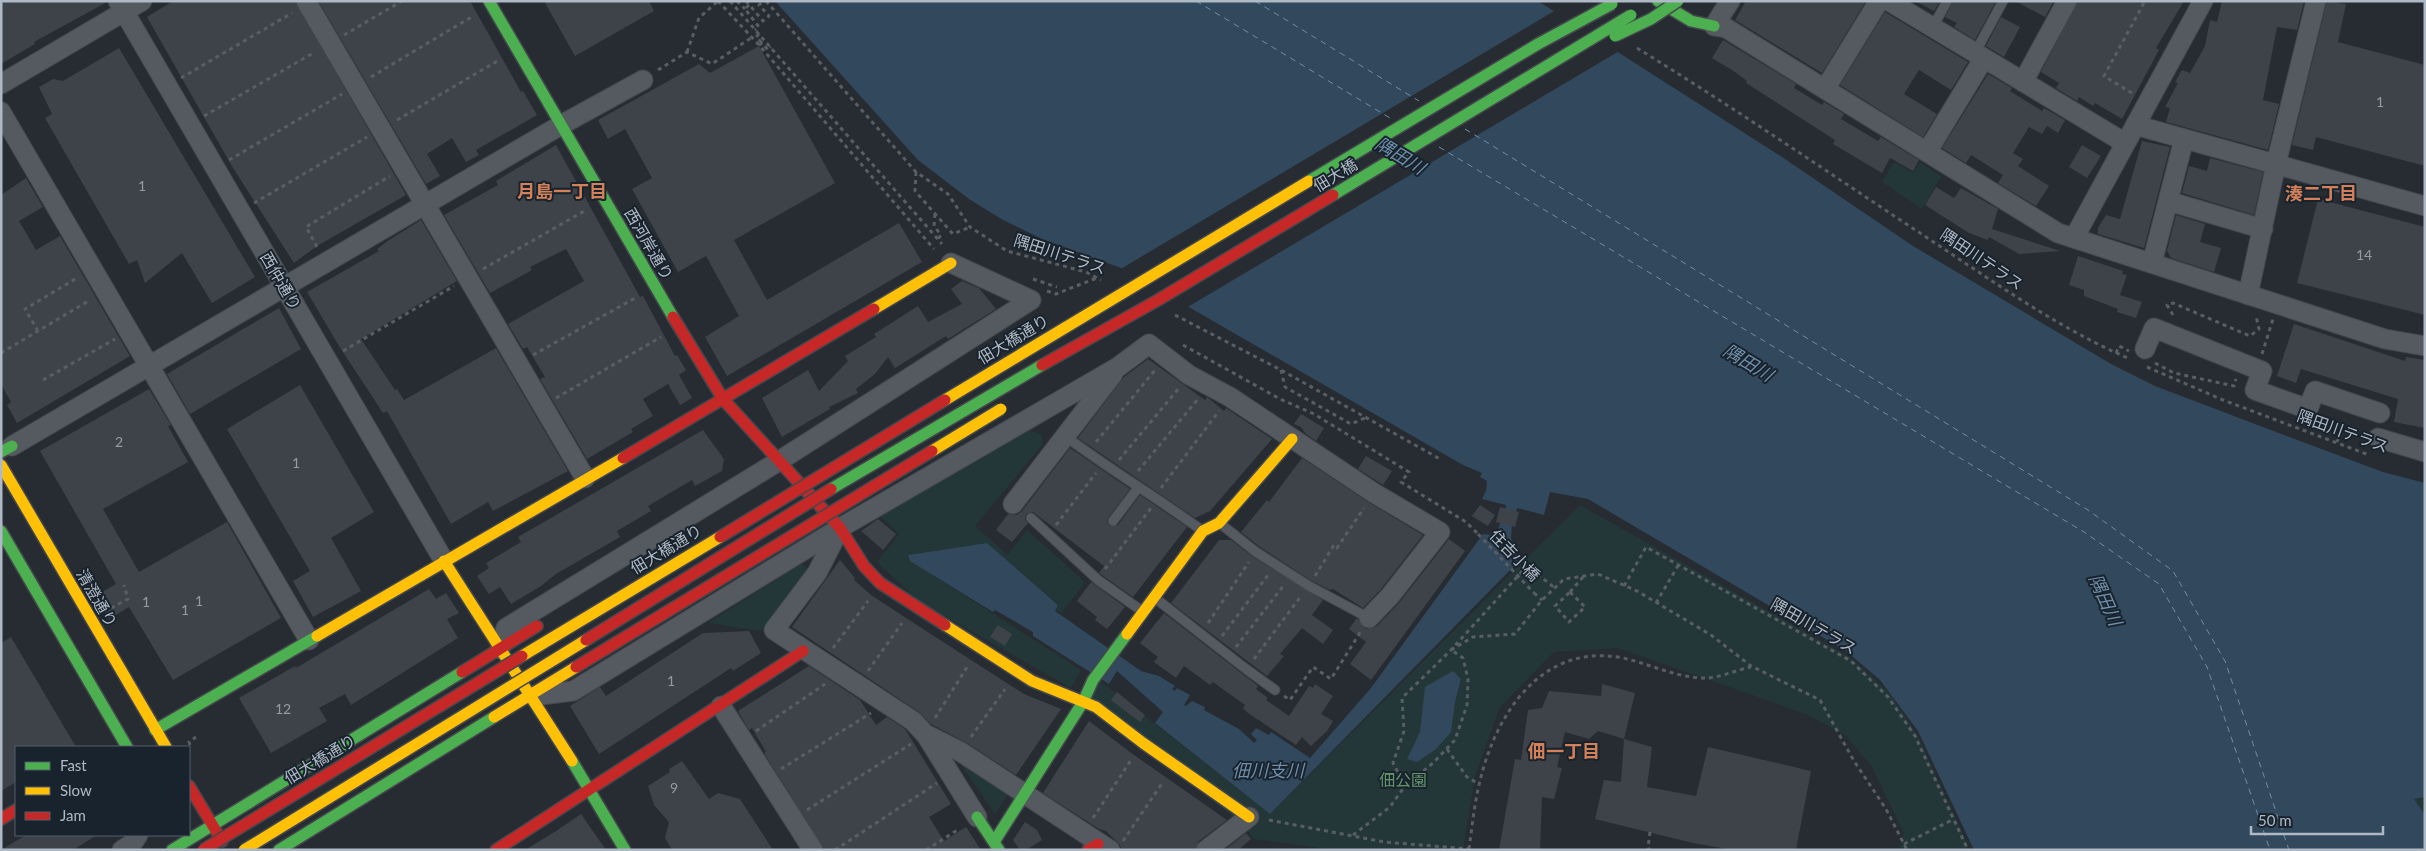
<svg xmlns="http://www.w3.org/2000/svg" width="2426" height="851" font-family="Lato,'Noto Sans JP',sans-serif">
  <rect width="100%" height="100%" fill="#262c32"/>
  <path fill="#233738" d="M1894 162 1913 173 1920 162 1941 176 1922 209 1882 182Z
    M1027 430 1041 434 1043 444 975 526 1008 555 1027 530 1085 582 1062 613 1055 610 1059 605 987 543 908 555 911 561 1081 670 1071 688 920 602 877 562 899 534 877 513Z
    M1580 505 1853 659 1890 694 1917 734 1970 850H1899L1904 833 1871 765 1845 735 1806 714 1618 648 1554 652 1500 707 1475 776 1463 850H1335L1254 839 1242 824 1089 701 1100 681 1270 814Z
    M801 564 808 569 761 631 708 623Z
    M966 761 1011 790 995 814 962 766Z
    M2425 797V815L2414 799Z"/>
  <path fill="#32485c" d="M775 1H1538L1782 157 1913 246 2111 364 2155 386 2284 435 2383 472 2425 483V797L2414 799 2425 815V850H1974L1918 731 1880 680 1846 651 1588 499 1550 492 1544 515 1517 508 1515 515 1505 512 1506 505 1482 499 1486 491 1487 481 1480 477 1482 473 1463 465 1121 268 1042 239 1003 220 969 199 918 160Z
    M1501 519 1512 522 1511 538 1520 560 1270 814 1155 723 1163 712 1117 671 1109 684 1033 636V632L995 610 993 612 910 561 908 555 987 543 1058 605 1055 611 1141 671 1159 676 1175 686 1172 689 1175 691 1177 688 1190 695 1184 705 1186 706 1192 701 1205 707 1204 710 1239 729 1254 743 1257 740 1251 734 1256 728 1269 735 1271 732 1310 758 1371 688 1483 534 1491 535 1498 531Z
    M1453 671 1461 679 1455 702 1451 732 1436 749 1417 762 1407 759 1420 732 1425 687Z"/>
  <path fill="#262c32" d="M1556 10 1621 50 1186 308 1119 270Z"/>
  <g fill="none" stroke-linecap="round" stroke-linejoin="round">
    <path stroke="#6e8eaa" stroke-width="1" stroke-dasharray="6 5" stroke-linecap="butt" d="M1196 1 1390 118
      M1255 1 1419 101
      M1465 129 2088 510 2173 571 2225 661 2289 850
      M1439 147 2084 532 2159 584 2207 667 2270 850"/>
  </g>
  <path fill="#3e4349" d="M1 1H107V2L34 42 35 44 1 64Z
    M173 1H295L406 195 317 246 294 263 233 168 147 17Z
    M470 1 521 92 523 91 537 115 476 150 479 155 466 162 452 138 427 154 440 176 426 184 319 2Z
    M544 1H649L654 11 575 56Z
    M1746 1H1866L1822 73 1735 20Z
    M1915 1H1940L1934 11Z
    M1953 1H1996L1975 40 1954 27 1957 23 1945 17Z
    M2015 1H2054L2045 17Z
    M2078 1H2184L2156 48 2159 50 2122 119 2095 103 2093 106 2079 97 2077 101 2056 88 2059 83 2041 72Z
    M2222 1H2304L2297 30 2277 27 2263 100 2279 104 2268 150 2166 122 2170 108 2165 107 2178 83 2175 82 2182 70 2190 73 2205 46 2210 20 2217 22Z
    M2327 1 2346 4 2338 42 2425 65V166L2316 137 2313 150 2292 145Z
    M1885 12 1968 62 1951 90 1919 70 1904 94 1937 114 1923 137 1840 85Z
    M2001 17 2020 27 2004 57 1986 46Z
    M1723 40 1796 84 1794 88 1822 105 1824 102 1844 114 1841 119 1878 141 1881 137 1919 160 1913 171 1890 158 1882 173 1833 144 1835 140 1746 83 1747 81 1735 72 1712 58Z
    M759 46 835 183 734 240 767 300 899 223 922 262 727 376 705 337 739 316 706 256 678 272 632 189 652 178 625 129 608 139 598 120 699 64 710 73Z
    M119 48 255 277 212 303 182 253 145 283 137 260 129 264 45 118 52 114 39 87 53 79 63 81Z
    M1988 74 2012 88 2010 91 2042 111 2044 108 2065 120 2058 133 2047 126 2042 134 2029 127 2013 153 2023 159 2018 166 2049 186 2036 206 1998 183 2003 175 1971 155 1966 163 1942 148Z
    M2142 141 2170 147 2144 248 2098 234V228L2106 215 2120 219Z
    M556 145 640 297 643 296 675 356 677 355 686 370 679 375 692 398 680 405 668 384 643 399 653 416 631 429 633 432 587 459 540 379 545 377 527 347 523 349 508 324 584 281 566 249 530 267 532 270 490 293 444 215 498 185 496 181Z
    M2082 145 2101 156 2087 178 2069 167Z
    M2210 158 2263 172 2254 215 2182 193 2189 166 2207 171Z
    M26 178 43 207 19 221 36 250 60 236 130 356 17 423 7 405 11 402 1 384V195Z
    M1936 187 1954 198 1961 188 1998 209 1992 229 2060 251 2019 254 1989 237 1988 240 1969 233 1925 205Z
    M2318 199 2425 227V315L2297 283Z
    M2176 215 2205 224 2200 242 2221 248 2214 272 2171 258 2167 251Z
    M421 220 457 281 361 339 395 390 397 389 404 400 496 348 568 471 493 511 488 502 451 524 387 411 383 413 339 346 307 292 379 251 377 249 389 240Z
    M2078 256 2123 271 2122 274 2127 275 2120 295 2142 302 2136 318 2117 312 2118 309 2084 296V290L2069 285Z
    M962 281 979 288 996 309 959 332 948 339 946 336 895 368 888 357 875 374 856 389 858 393 829 407 830 409 782 437 762 398 808 370 819 391 848 361 845 356 876 337 874 334 918 306 928 322 962 304 951 289Z
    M279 308 301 349 190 414 167 374Z
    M2294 324 2405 361 2406 357 2425 360V428L2394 422 2398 399 2301 369 2296 383 2277 376Z
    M1148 359 1205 400 1207 397 1224 411 1226 408 1272 439 1210 511 1195 518 1078 438 1124 377Z
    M300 385 374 512 331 538 361 591 313 617 293 581 310 571 227 429Z
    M149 389 171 425 168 426 188 462 103 509 139 572 227 522 281 618 173 680 129 607 109 619 95 596 116 584 40 451Z
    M1301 414 1324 428 1316 441 1306 434 1301 427 1294 424Z
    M703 430 724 459 722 471 695 486 692 480 648 506 651 511 617 531 620 537 556 574 541 586 511 604 500 587 489 594 477 576 489 568 486 563 521 542 518 537Z
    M1070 448 1130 489 1108 518 1107 523 1110 526 1118 525 1140 495 1187 527 1133 597 1099 573 1104 566 1033 512 1026 514 1025 519 1028 523 1012 542 996 530 1008 514 1017 515 1022 511Z
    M1366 456 1392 471 1383 485 1358 469Z
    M1302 458 1368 502 1423 535 1381 589 1363 608 1333 589 1330 590 1312 581 1260 547 1241 532 1267 500 1269 502Z
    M1480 505 1495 515 1488 526 1472 516Z
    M1500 507 1519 512 1515 527 1496 522Z
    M878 519 896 534 883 550 861 531Z
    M1449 539 1465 551 1371 680 1350 664 1366 642 1349 629 1357 618 1366 629 1377 626 1399 603Z
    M1219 540H1231L1253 557 1323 600 1312 615 1333 630 1323 644 1302 628 1280 654 1284 656 1267 676 1171 603Z
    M840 560 855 578 854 580 871 595 906 618 1024 694 1061 709 1016 775 967 743 931 724 919 712 792 627Z
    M1091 582 1125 607 1107 629 1095 620 1097 617 1077 601Z
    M429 589 436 599 446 593 459 613 447 619 458 638 351 705 345 694 319 708 327 721 271 753 239 698 295 666 296 668Z
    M1164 613 1258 686 1256 689 1268 698 1266 700 1289 716 1309 686 1313 688 1315 684 1333 696 1321 714 1333 721 1327 731 1311 746 1302 737 1296 745 1248 713 1243 708 1245 705 1213 682 1210 685 1184 666 1176 678 1154 662 1158 657 1140 643Z
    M998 625 1012 634 1005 646 990 637Z
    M749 631 761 653 733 671 731 668 599 754 570 706 600 687 606 696 703 633Z
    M11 637 76 747H16V782L1 791V643Z
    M809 666 860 700 876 725 887 717 905 729 951 804 929 817 944 841 966 827 981 850H824L764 753 766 752 752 728 749 730 738 711Z
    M1602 684 1635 693 1624 739 1598 731 1589 739 1565 732 1557 767 1562 768 1554 799 1542 797 1540 850H1499L1515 759 1521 760 1528 710 1542 708 1549 691 1601 696Z
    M1117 692 1145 715 1140 722 1111 700Z
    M1089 721 1134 755 1227 820 1199 841 1195 850 1121 849 1120 845 1106 831 1099 829 1043 793Z
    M1624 739 1652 747 1647 787 1696 796 1708 747 1811 771 1796 850H1733L1693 843 1595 819 1604 780 1621 782Z
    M682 761 709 799 718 793 740 799 773 850H672L665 838 669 822 654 805 648 786 670 772 669 769Z
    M581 814 606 850H525L556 831Z
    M1025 822 1037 830 1042 840 1026 850H1020L1013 840Z
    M1246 833 1251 839 1238 850H1225Z
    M26 835H97L73 850H1Z"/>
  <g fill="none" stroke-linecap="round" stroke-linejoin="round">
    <defs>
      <path id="lane" d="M1933 27 1947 1
        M1975 53 2003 1
        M1065 436C1109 469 1156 497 1200 529
        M1031 518 1098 580 1142 611
        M1113 521 1138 488
        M1222 525 1256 552 1309 586 1369 618
        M1155 598 1246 669 1275 690"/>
      <path id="street" d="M118 1 444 561
        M306 1 585 478
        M1730 1 1714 26 1726 28 2058 233 2385 339 2425 346
        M1889 1 2125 143
        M2023 82 2067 1
        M1 84 142 1
        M1825 89 1879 1
        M1 112 309 640
        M2135 125 2425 206
        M1927 152 1984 58
        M2168 201 2263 229
        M2074 238 2203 1
        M951 263 1031 300
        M2152 263 2184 139
        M2248 295 2276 164 2316 1
        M2145 349 2154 328 2262 371 2255 390 2308 409 2315 391 2380 413
        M2378 438 2425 452
        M12 446 561 125 643 80
        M1013 504 1113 374
        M839 530 817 573 774 630 913 721 926 735 977 817
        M500 649 506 628 779 461 1031 300
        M533 696 573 691 840 528 1118 367 1149 344 1189 375 1230 397 1374 493 1440 532 1390 596 1369 618
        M721 706 813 850
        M927 735 961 752 1110 850
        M122 850 132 844 138 835
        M1206 850 1249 817"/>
      <path id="fast" d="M489 1 673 317
        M1658 1 1691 21 1714 26
        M1 452 12 446
        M1 531 127 747
        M155 730 317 636
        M572 761 625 850
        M977 817 999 850
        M994 842 1083 702 1093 680 1127 634
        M172 850 462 672
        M279 850 494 717"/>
      <path id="slow" d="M874 309 951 263
        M1 465 166 747
        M444 561 572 761
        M945 625 1032 681 1096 707 1143 743 1249 817
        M1127 634 1203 531 1219 523 1292 439
        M317 636 623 458
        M494 717 576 667"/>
      <path id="jam" d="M673 317 723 399 840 528 864 566 880 583 945 625
        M623 458 874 309
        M462 672 537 626
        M189 786 222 841
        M1 819 16 810
        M496 850 803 651
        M1088 850 1098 844"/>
    </defs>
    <use href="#lane" stroke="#44484d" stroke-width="11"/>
    <use href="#street" stroke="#44484d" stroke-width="21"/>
    <use href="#fast" stroke="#44484d" stroke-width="14"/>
    <use href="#slow" stroke="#44484d" stroke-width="14"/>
    <use href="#jam" stroke="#44484d" stroke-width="14"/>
    <path stroke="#585e64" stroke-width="3" stroke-dasharray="4 4" stroke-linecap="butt" d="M718 1 759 45 934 249
      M730 1 942 244
      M737 1 745 9
      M746 1 763 21 769 16 759 5 763 1
      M766 1 916 172 948 194 970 227 1007 251 1086 272 1101 280
      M749 5 745 9 759 27 755 30
      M759 34 756 37 762 43
      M344 35 402 1
      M759 45 762 43 768 50 771 47
      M1637 48C1736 109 1832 175 1929 239 1994 282 2058 328 2130 359
      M687 52 699 18 718 1
      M658 70 687 52 712 64 751 38
      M371 77 473 16
      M181 78 292 13
      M2132 93 2104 76 2145 1
      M204 116 315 52
      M397 120 499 60
      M229 160 342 94
      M916 172 915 191 953 234 970 227
      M254 203 367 137
      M935 214 934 226 941 235 938 239
      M317 247 306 227 390 176
      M483 269 586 210
      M1033 279 1057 287
      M1047 291 1056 294 1094 279 1098 283
      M1175 315 1281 370 1440 459
      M2173 315 2167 305 2173 303 2250 336 2259 329 2256 316
      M38 331 25 309 77 278
      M1183 345 1280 399 1314 414 1409 472 1401 482 1466 522 1478 534
      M343 351 454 286
      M1 353 90 300
      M2116 353 2119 346 2129 351
      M2262 354 2273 319
      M533 355 637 297
      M2155 363 2174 373 2234 386 2236 379
      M2147 367 2223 400 2369 455
      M1281 370 1285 387 1351 424 1365 418
      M43 380 115 339
      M556 398 661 337
      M1096 442 1155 370
      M2337 442 2345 419
      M1119 460 1179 388
      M1138 471 1198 399
      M1161 488 1219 411
      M1056 525 1096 473
      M1105 569 1151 508
      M1315 576 1334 545 1337 548 1364 508
      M1624 586 1646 547 1851 661 1888 697 1915 736 1968 850
      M1570 592 1585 607 1569 622 1555 606Z
      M1570 592 1583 577
      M1534 593 1542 600
      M1656 603 1679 564
      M111 608 128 599 124 585
      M1208 623 1249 562
      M1222 636 1268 575
      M1236 647 1284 585
      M833 648 868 601
      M1451 650 1473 637 1515 634 1542 600 1564 579 1598 574 1637 591 1711 635 1751 666 1820 700 1854 761 1886 809 1907 850
      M1254 659 1301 596
      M868 671 902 623
      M1284 696 1290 700 1313 667 1331 679 1361 631
      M935 718 969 664
      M756 731 825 684
      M971 737 1005 689
      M190 745 189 742 196 737
      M1447 749 1467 777 1479 784
      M781 769 871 713
      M1405 786 1393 763 1404 731 1402 698 1451 650 1527 566 1555 588
      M807 810 911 744
      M1093 818 1131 760
      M1269 820 1384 842 1470 849
      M1650 832 1648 848 1650 850
      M1353 835 1390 807 1405 786 1433 763 1455 740 1467 705 1468 679 1463 658 1451 650
      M1123 841 1163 782
      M1904 844 1954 819
      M1469 849C1472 828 1474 806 1479 785 1494 718 1538 645 1618 657 1646 662 1673 677 1703 678 1717 679 1736 670 1751 667
      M835 850 937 783
      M926 850 959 829"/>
    <use href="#lane" stroke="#555a60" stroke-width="9"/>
    <use href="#street" stroke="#555a60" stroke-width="19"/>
    <use href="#fast" stroke="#4caf50" stroke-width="11"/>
    <use href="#slow" stroke="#ffc107" stroke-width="11"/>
    <use href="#jam" stroke="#c62828" stroke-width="11"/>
    <defs>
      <path id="fast-bridge" d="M1615 36 1651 19 1678 1
        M1309 181 1538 44 1612 4
        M1333 195 1631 15
        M831 489 1042 365"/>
      <path id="slow-bridge" d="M945 400 1309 181
        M932 451 1001 409
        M522 656 720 537
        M244 850 586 640"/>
      <path id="jam-bridge" d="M1042 365 1158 300 1333 195
        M720 537 945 400
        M586 640 831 489
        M576 667 932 451
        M203 850 522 656"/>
    </defs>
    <use href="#fast-bridge" stroke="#44484d" stroke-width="14" stroke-linecap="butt"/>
    <use href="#slow-bridge" stroke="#44484d" stroke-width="14" stroke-linecap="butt"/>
    <use href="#jam-bridge" stroke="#44484d" stroke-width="14" stroke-linecap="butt"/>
    <path stroke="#585e64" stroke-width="3" stroke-dasharray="4 4" stroke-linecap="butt" d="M1478 534 1534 593"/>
    <use href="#fast-bridge" stroke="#4caf50" stroke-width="11"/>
    <use href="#slow-bridge" stroke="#ffc107" stroke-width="11"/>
    <use href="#jam-bridge" stroke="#c62828" stroke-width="11"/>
  </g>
  <g text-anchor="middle" stroke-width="4" stroke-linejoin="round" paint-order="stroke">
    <g font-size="14" fill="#929ca6">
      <text x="2380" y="107">1</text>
      <text x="142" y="191">1</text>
      <text x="2364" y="260">14</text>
      <text x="119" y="447">2</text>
      <text x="296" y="468">1</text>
      <text x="199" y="606">1</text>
      <text x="146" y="607">1</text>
      <text x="185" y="615">1</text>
      <text x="671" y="686">1</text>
      <text x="283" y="714">12</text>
      <text x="674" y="793">9</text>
    </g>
    <g font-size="16" fill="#aeb9c5" stroke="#19232d">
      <text transform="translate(1335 175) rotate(-31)" y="6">佃大橋</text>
      <text transform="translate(649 244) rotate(60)" y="6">西河岸通り</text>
      <text transform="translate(1060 254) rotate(18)" y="6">隅田川テラス</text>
      <text transform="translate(1982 259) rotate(34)" y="6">隅田川テラス</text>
      <text transform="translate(281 281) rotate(60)" y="6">西仲通り</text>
      <text transform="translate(1013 339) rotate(-31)" y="6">佃大橋通り</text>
      <text transform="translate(2343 431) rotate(20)" y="6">隅田川テラス</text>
      <text transform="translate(666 549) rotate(-31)" y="6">佃大橋通り</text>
      <text transform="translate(1515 555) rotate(46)" y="6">住吉小橋</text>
      <text transform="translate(97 598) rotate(60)" y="6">清澄通り</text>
      <text transform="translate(1814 626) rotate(30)" y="6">隅田川テラス</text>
      <text transform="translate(320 759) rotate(-31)" y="6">佃大橋通り</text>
    </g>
    <g font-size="16" fill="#65966b" stroke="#19232d">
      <text x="1403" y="786">佃公園</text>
    </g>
    <g font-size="18" font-style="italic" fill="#6e8eaa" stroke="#19232d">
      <text transform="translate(1400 156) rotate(31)" y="6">隅田川</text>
      <text transform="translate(1748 363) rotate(31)" y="6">隅田川</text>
      <text transform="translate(2105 600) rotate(66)" y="6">隅田川</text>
      <text x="1268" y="777">佃川支川</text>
    </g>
    <g font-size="18" font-weight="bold" fill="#d48159" stroke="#19232d">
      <text x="562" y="198">月島一丁目</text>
      <text x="2321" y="200">湊二丁目</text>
      <text x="1564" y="758">佃一丁目</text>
    </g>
  </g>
  <rect width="2426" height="851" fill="none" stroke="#aeb9c5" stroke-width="5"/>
  <rect x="15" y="746" width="175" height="90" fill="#19232d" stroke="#555f6a"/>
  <rect x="25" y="762" width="25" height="8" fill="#4caf50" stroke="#555f6a"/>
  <text x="60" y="771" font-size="15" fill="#aeb9c5">Fast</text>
  <rect x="25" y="787" width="25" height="8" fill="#ffc107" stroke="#555f6a"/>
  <text x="60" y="796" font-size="15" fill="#aeb9c5">Slow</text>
  <rect x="25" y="812" width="25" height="8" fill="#c62828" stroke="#555f6a"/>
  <text x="60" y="821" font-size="15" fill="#aeb9c5">Jam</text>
  <path d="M2251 826v8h132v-8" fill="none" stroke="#aeb9c5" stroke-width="2.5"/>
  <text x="2258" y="826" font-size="15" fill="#aeb9c5" stroke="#19232d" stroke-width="4" paint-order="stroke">50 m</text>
</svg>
